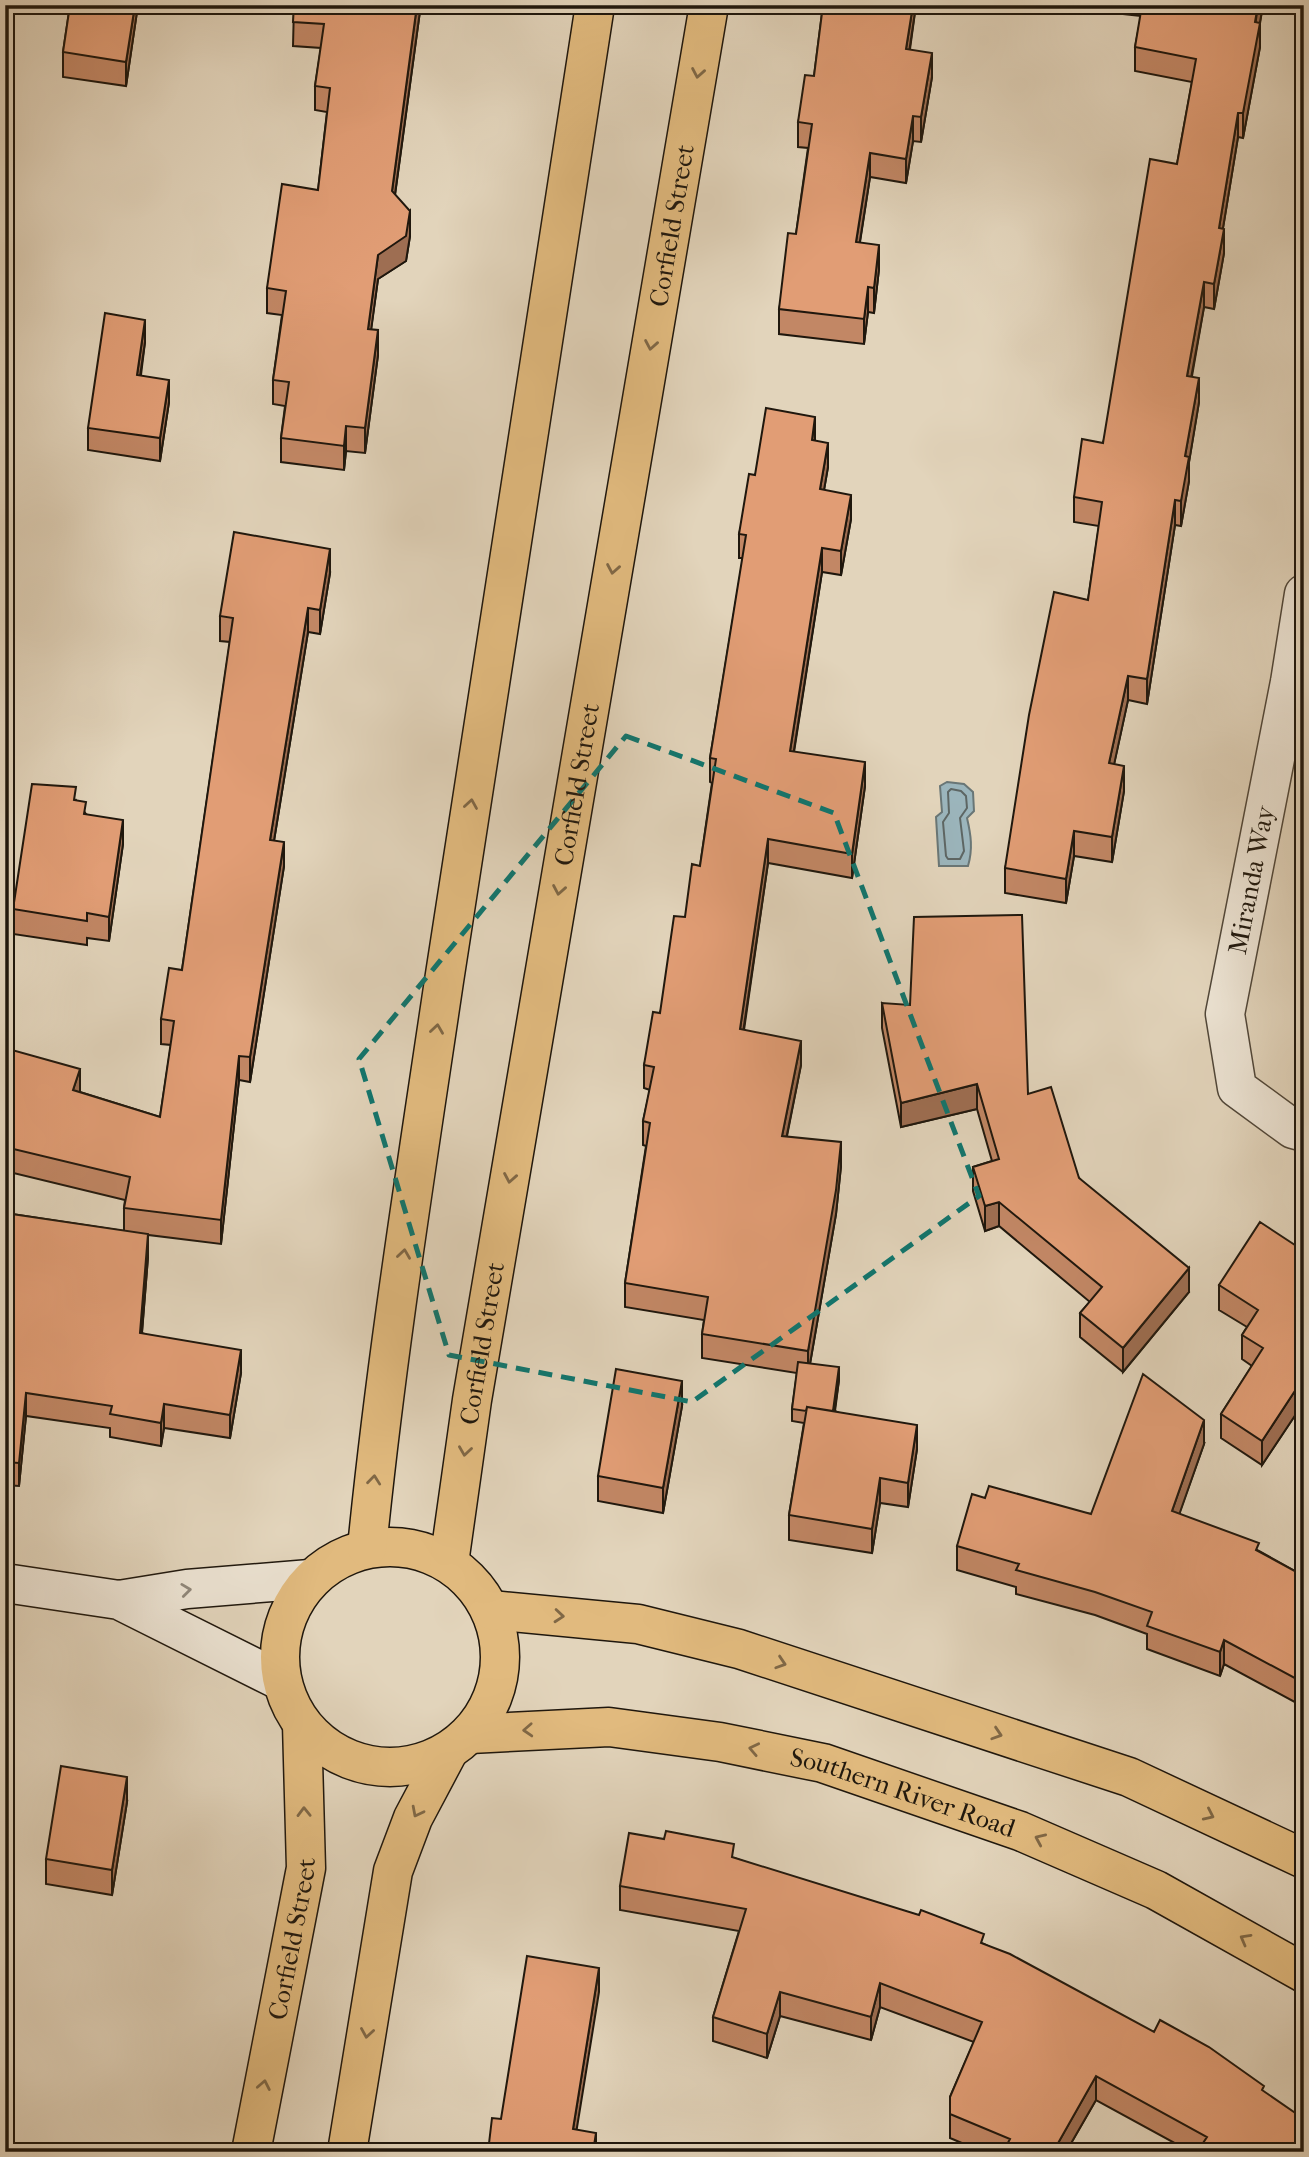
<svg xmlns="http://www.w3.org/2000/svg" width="1309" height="2157" font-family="'IM FELL French Canon',serif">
  <rect width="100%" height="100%" fill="#e2d4bb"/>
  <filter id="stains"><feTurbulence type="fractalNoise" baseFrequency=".00286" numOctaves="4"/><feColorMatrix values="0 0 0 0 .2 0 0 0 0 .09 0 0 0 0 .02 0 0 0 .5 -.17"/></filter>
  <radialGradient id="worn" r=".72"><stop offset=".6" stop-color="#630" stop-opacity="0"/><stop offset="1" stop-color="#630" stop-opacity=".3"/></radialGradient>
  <path fill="#9bb5bc" stroke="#697676" stroke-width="2" d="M947 782 964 784 973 792 974 811 967 818C971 835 973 849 968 866H939L936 817 942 812 940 786Z"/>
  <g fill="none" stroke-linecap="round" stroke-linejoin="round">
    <path stroke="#5d6664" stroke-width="2" d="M951 789 961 791 966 796 967 808 960 818 964 851 960 859H948L946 856 943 822 949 813 948 792Z"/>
    <defs>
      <path id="street" d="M1304 594 1290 682 1225 1014 1237 1088 1293 1129 1304 1132"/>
      <path id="secondary" d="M5 1583 119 1600 281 1681
        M119 1600 187 1589 310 1579"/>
      <g id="primary">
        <circle cx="390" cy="1657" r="110"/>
        <path d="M367 1548C386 1358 416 1170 444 981 492 655 544 330 595 5"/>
        <path id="s1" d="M449 1563 472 1400 709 5"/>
        <path d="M491 1610 638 1624 739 1649 1129 1777 1304 1859"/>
        <path id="s2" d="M470 1734 609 1727 720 1742 823 1763 1020 1831 1156 1890 1304 1973"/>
        <path id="s3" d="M251 2152 306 1868 302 1724"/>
        <path d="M347 2152 393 1871 413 1818 448 1752"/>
      </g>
    </defs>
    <use href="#street" stroke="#504638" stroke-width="41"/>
    <use href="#secondary" stroke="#1f170d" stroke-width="41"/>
    <use href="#primary" stroke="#1f170d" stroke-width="41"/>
    <use href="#street" stroke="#ece3d3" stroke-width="38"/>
    <use href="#secondary" stroke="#ece3d3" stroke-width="38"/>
    <use href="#primary" stroke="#e1ba7e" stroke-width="38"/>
  </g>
  <path fill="#c28765" stroke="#1f170d" stroke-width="2" d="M70 5H138L126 86 63 77V52Z
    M294 5H433L432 12 420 11 395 195 410 236 406 261 378 279 371 329 378 355 365 453 346 451 344 470 281 462V438L285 406 273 404V380L282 315 267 313V288L318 190 327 112 315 110V86L321 48 293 46Z
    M823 5H916L910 49 932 77 921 142 913 141 906 183 870 177 860 242 879 269 874 313 868 312 864 344 779 334V309L796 234 808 148 798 147V122L814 76Z
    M1060 5H1263L1260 23V47L1243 138 1238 137 1223 228 1224 253 1214 309 1204 307 1192 376 1199 402 1189 462V481L1181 526 1175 525 1147 704 1128 700 1114 764 1124 791 1112 862 1074 856 1066 903 1005 893V868L1088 600 1099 526 1074 522V497L1103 443 1177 164 1192 82 1135 71V47L1141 16 1060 7Z
    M145 342 141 375 169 402 160 461 88 450V428Z
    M815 441 828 467 824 490 851 519 841 575 822 572 794 752 865 786 852 878 768 863 744 1030 801 1065 787 1136 841 1166 836 1214 810 1364 839 1380 835 1411 917 1449 908 1507 880 1503 872 1553 789 1540V1515L804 1423 792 1421V1409L797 1373 702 1358V1334L704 1320 625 1307V1283L646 1146 643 1145V1121L650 1090 644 1088V1065L660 1013 700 866 712 783 710 782V758L743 558H739V534L755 475Z
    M330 573 320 634 308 632 274 841 284 866 250 1082 239 1080 221 1244 148 1235V1257L142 1333 241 1373 230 1438 164 1428 161 1446 110 1437V1428L26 1416 19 1486 5 1485V1213L124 1231V1208L125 1200 5 1171V1048L80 1092 160 1117 171 1045 161 1044V1019L182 970 230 642 220 641V616Z
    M76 800 86 814 123 844 109 941 87 938V945L13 934V909Z
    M882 1003 1028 1094 1079 1178 1189 1292 1123 1372 1080 1337V1313L1090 1302 999 1226 985 1231 973 1191V1167L992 1161 977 1109 901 1127 882 1028Z
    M1304 1251V1402L1262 1465 1221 1438V1414L1252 1366 1242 1359V1335L1247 1327 1219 1310V1285Z
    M682 1406 663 1513 598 1501V1476Z
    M1204 1444 1179 1514 1259 1551 1304 1576V1707L1224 1664 1220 1676 1147 1649V1634L1095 1615 1016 1594V1587L957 1570V1546L985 1498 1091 1514Z
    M127 1802 112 1895 46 1884V1859Z
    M664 1839 734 1858 984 1944 1264 2092 1304 2152H1191L1096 2100 1066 2152H983L950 2138V2097L974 2042 880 2007 871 2040 780 2016 767 2058 713 2041V2017L739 1931 620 1910V1886Z"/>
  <path fill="#9e6e52" stroke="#1f170d" stroke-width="2" d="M135 5H138L126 86V62Z
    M417 5H420V11L392 216V191Z
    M913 5H916L906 73V49Z
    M1258 5H1263L1257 39 1260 23V47L1243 138V113Z
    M932 53V77L921 142V117Z
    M1238 113V137L1219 252V228Z
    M913 116V141L906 183V159Z
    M870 153V177L856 266V242Z
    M410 211V236L406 261 378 279 368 353V329L378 255Z
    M1224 229V253L1214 309V284Z
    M879 245V269L874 313V288Z
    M1204 282V307L1187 400V376Z
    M868 287V312L864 344V319Z
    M145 320V342L137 397V375Z
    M378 330V355L365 453V428Z
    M1199 378V402L1189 462V481L1181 526V501L1185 456Z
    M169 380V402L160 461V438Z
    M815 417V441L812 440Z
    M346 426V451L344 470V446Z
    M828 443V467L820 513V489Z
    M851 495V519L841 575V551Z
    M1175 500V525L1147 704V679Z
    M822 548V572L790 775V751Z
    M330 549V573L320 634V610Z
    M308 608V632L270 865V840Z
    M1128 676V700L1109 788V763Z
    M865 762V786L852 878V854Z
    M1124 766V791L1112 862V837Z
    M123 820V844L109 941V917Z
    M1074 831V856L1066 903V879Z
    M768 839V863L740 1053V1029Z
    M284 842V866L250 1082V1057Z
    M801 1041V1065L782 1159V1136Z
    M239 1056V1080L221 1244V1220Z
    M80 1069V1094L73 1090Z
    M977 1084V1109L901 1127V1103Z
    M841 1142V1166L836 1214 808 1375V1351Z
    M999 1202V1226L985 1231V1206Z
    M148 1234V1257L140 1356V1333Z
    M1189 1268V1292L1123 1372V1348Z
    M241 1350V1373L230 1438V1415Z
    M839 1367V1380L832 1428V1415Z
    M1304 1377V1402L1262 1465V1441Z
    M682 1381V1406L663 1513V1488Z
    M26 1393V1416L19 1486V1463Z
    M164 1404V1428L161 1446V1423Z
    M1204 1420V1444L1172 1535V1511Z
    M917 1425V1449L908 1507V1483Z
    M880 1478V1503L872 1553V1529Z
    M1224 1640V1664L1220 1676V1652Z
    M127 1777V1802L112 1895V1870Z
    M599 1968V1992L573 2152V2129Z
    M880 1983V2007L871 2040V2017Z
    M780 1992V2016L767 2058V2034Z
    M1096 2076V2100L1066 2152H1053Z
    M596 2133V2152H593Z"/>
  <path fill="#e19d75" stroke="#1f170d" stroke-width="2" d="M70 5H135L126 62 63 52Z
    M294 5H417L392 191 410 211 406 236 378 255 368 329 378 330 365 428 346 426 344 446 281 438 289 382 273 380 286 291 267 288 282 184 318 190 330 88 315 86 324 24 293 22Z
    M823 5H913L906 49 932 53 921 117 913 116 906 159 870 153 856 242 879 245 874 288 868 287 864 319 779 309 788 233 796 234 812 124 798 122 805 75 814 76Z
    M1142 5H1258L1255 22 1260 23 1243 113H1238L1219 228 1224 229 1214 284 1204 282 1187 376 1199 378 1185 456 1189 457 1181 501 1175 500 1147 679 1128 676 1109 763 1124 766 1112 837 1074 831 1066 879 1005 868 1029 715 1054 592 1088 600 1102 502 1074 497 1082 439 1103 443 1150 159 1177 164 1196 59 1135 47Z
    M105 313 145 320 137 375 169 380 160 438 88 428Z
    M766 408 815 417 812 440 828 443 820 489 851 495 841 551 822 548 790 751 865 762 852 854 768 839 740 1029 801 1041 782 1136 841 1142 836 1190 808 1351 702 1334 708 1297 625 1283 650 1123 643 1121 654 1067 644 1065 653 1012 660 1013 674 916 685 917 692 864 700 866 716 759 710 758 746 535 739 534 749 474 755 475Z
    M234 532 330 549 320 610 308 608 270 840 284 842 250 1057 239 1056 221 1220 124 1208 130 1177 5 1147V1048L80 1069 73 1090 160 1117 174 1021 161 1019 169 968 182 970 233 618 220 616Z
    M32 784 76 787 74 800 86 802 84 814 123 820 109 917 87 913V921L13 909Z
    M1022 915 1028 1094 1051 1087 1079 1178 1189 1268 1123 1348 1080 1313 1102 1287 999 1202 985 1206 973 1167 999 1159 977 1084 901 1103 882 1003 910 1005 914 917Z
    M5 1213 148 1234 140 1333 241 1350 230 1415 164 1404 161 1423 110 1414 112 1406 26 1393 19 1463 5 1462Z
    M1260 1222 1304 1251V1377L1262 1441 1221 1414 1263 1348 1242 1335 1258 1310 1219 1285Z
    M798 1362 839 1367 833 1411 807 1407 806 1411 792 1409Z
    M616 1369 682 1381 663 1488 598 1476Z
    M1143 1374 1204 1420 1172 1511 1259 1543 1256 1550 1304 1576V1683L1224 1640 1220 1652 1147 1626 1152 1612 1095 1592 1016 1570 1019 1564 957 1546 972 1494 985 1498 989 1486 1091 1514Z
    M807 1407 917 1425 908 1483 880 1478 872 1529 789 1515Z
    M61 1766 127 1777 112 1870 46 1859Z
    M666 1831 734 1844 732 1857 919 1915 921 1910 984 1934 981 1943 1010 1954 1154 2032 1160 2020 1209 2047 1264 2086 1262 2090 1304 2119V2152H1197L1207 2137 1096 2076 1053 2152H1003L1010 2139 950 2114V2097L982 2022 880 1983 871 2017 780 1992 767 2034 713 2017 746 1909 620 1886 629 1833 664 1839Z
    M527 1956 599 1968 573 2129 596 2133 593 2152H488L492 2118 501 2119Z"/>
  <defs><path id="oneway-chevron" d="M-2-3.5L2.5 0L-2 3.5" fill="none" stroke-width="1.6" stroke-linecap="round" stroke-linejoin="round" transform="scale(1.75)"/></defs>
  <g stroke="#806846">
    <use href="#oneway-chevron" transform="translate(698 73) rotate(100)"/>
    <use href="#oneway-chevron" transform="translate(651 345) rotate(100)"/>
    <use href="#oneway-chevron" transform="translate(613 569) rotate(100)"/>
    <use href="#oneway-chevron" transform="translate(471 804) rotate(-81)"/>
    <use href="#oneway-chevron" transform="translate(559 890) rotate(100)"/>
    <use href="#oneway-chevron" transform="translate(437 1029) rotate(-82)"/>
    <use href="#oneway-chevron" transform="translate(510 1178) rotate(100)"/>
    <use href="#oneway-chevron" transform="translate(404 1254) rotate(-82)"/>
    <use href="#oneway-chevron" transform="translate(465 1451) rotate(98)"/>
    <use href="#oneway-chevron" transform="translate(374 1480) rotate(-84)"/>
    <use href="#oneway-chevron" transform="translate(559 1616) rotate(5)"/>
    <use href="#oneway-chevron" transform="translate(781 1663) rotate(18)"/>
    <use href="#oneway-chevron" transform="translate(528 1730) rotate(177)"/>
    <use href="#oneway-chevron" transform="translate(997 1734) rotate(18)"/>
    <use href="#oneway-chevron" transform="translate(754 1749) rotate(-168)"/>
    <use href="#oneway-chevron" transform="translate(304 1812) rotate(-91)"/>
    <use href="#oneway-chevron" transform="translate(417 1812) rotate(117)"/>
    <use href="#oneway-chevron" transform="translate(1209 1815) rotate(25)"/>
    <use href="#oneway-chevron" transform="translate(1040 1839) rotate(-156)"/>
    <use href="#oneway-chevron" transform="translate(1245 1939) rotate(-151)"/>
    <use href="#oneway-chevron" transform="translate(367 2033) rotate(99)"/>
    <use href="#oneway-chevron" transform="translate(264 2085) rotate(-79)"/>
  </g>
  <use stroke="#90877a" href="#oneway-chevron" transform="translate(186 1590) rotate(-7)"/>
  <path fill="none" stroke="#0f766e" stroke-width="5" stroke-dasharray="14 9" stroke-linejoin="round" d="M626 736 834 813 979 1196 692 1402 449 1355 359 1059Z"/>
  <g text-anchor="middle" stroke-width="5" stroke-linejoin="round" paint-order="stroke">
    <g font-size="26" fill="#1f170d" stroke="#ece3d3">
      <text dy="9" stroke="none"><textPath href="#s1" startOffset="1356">Corfield Street</textPath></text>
      <text dy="9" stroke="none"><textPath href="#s1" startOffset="789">Corfield Street</textPath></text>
      <text transform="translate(1251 880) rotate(-79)" y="9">Miranda Way</text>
      <text dy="9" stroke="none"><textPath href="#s1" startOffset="222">Corfield Street</textPath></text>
      <text dy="9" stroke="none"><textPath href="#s2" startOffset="441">Southern River Road</textPath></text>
      <text dy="9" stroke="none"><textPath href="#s3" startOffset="217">Corfield Street</textPath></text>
    </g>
  </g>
  <rect width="1309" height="2157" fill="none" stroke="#e2d4bb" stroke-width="28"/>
  <rect x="7" y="7" width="1295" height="2143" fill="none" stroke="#1f170d" stroke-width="3.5"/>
  <rect x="14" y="14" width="1281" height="2129" fill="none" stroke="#1f170d" stroke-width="2"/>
  <rect width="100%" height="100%" filter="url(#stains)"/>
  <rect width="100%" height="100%" fill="url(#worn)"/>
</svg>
